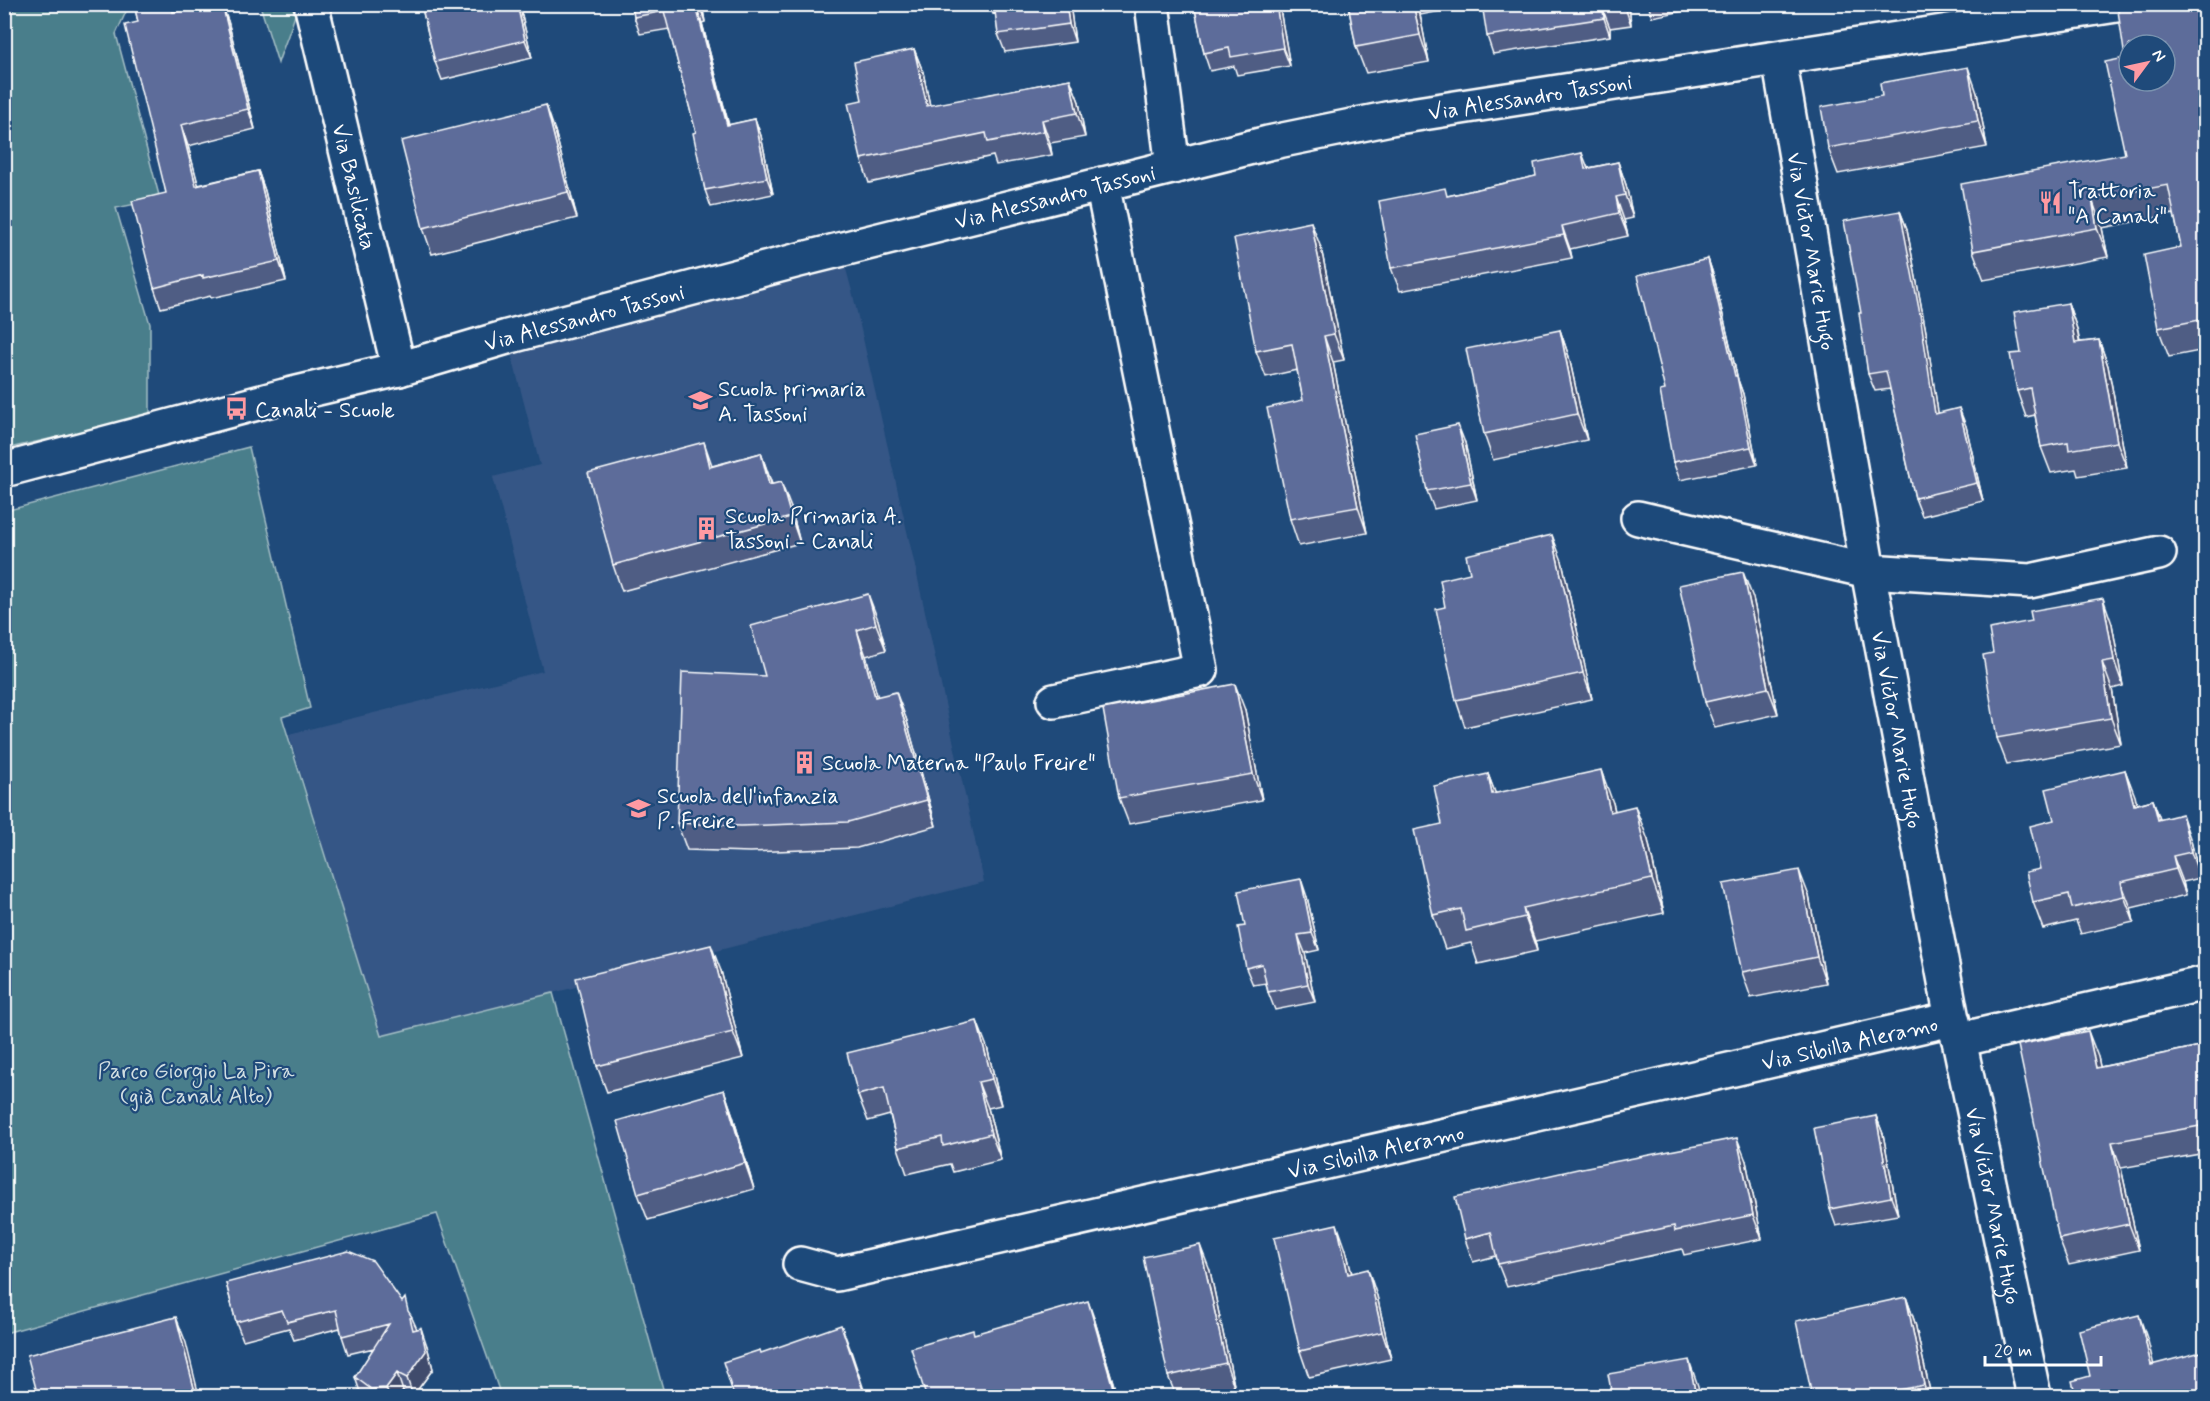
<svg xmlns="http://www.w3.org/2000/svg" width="2210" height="1401" font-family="Mynerve,sans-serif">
  <rect width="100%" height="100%" fill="#1f4a7a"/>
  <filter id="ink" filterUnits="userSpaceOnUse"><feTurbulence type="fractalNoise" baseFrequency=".0167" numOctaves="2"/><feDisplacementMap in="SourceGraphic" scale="12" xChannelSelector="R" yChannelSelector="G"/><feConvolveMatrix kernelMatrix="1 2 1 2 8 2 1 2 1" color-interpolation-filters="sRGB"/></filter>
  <g filter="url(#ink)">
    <path fill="#365786" d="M841 251 853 295 917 575 984 882 381 1037 289 734 543 671 493 477 540 465 507 337Z"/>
    <path fill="#4a7e8b" stroke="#a4bec5" stroke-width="1.5" d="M18 5H129L116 34 160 199 116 208 150 324V416L5 449 4 19Z
      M260 5H297C298 13 281 52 278 63Z
      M249 447 310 708 282 717 381 1036 553 993 665 1396H501L437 1214 5 1333V511Z"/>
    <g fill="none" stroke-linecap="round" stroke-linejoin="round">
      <defs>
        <g id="minor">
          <path id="s1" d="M311 4 399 369"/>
          <path d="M1152 4 1173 167"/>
          <path id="s2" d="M1779 59 1868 571 1952 1019 1959 1040 2034 1396"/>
          <path d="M1638 518 1868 571 2030 581 2159 553"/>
          <path d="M1054 701 1201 670 1102 184"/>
          <path d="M1959 1040 2206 983"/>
          <path id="s3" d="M800 1264 837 1274 1952 1019"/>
        </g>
        <g id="tertiary">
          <path id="s4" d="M4 470 284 396 399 369 507 337 795 261 1268 143 1391 118 2123 4"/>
        </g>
      </defs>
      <use href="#minor" stroke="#fff" stroke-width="38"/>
      <use href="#tertiary" stroke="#fff" stroke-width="38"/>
      <use href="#minor" stroke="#1f4a7a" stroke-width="33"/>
      <use href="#tertiary" stroke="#1f4a7a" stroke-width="33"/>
    </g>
    <path fill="#505d84" stroke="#fff" stroke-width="1.5" d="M134 4H173L175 12 228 21 255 129 188 146 198 185 258 171 265 191 286 281 211 298 210 296 161 308 154 288 166 193 138 22Z
      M421 4H519L532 58 442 80 435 62Z
      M632 4H702L705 22 702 23 729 125 755 119 761 136 773 194 711 207 705 190 696 132 669 29 640 34 634 17Z
      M762 4H794L764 10Z
      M990 4H1070L1075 42 1005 52 998 34 996 13 993 14Z
      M1194 4H1279L1290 66 1237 75 1234 66 1210 71 1204 53Z
      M1348 4H1440L1441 11 1420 15 1429 62 1366 73 1356 47Z
      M1629 4 1631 25 1610 28V36L1493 54 1487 36Z
      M1648 4H1715V5L1652 17Z
      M2205 4V350L2169 357 2158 328 2181 247 2174 214 2102 228 2108 257 1984 280 1973 251 2125 154V58Z
      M914 49 923 72 930 106 1070 79 1079 102 1085 137 1050 143 1052 155 996 165 993 156 869 183 861 159 862 100Z
      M1977 93 1987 147 1838 174 1828 148 1882 96Z
      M555 131 577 218 432 254 423 228Z
      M1582 153 1588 168 1618 162 1626 185 1633 218 1624 220 1628 236 1570 249 1572 258 1400 291 1391 268 1448 196 1536 176Z
      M1900 211 1907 229 1926 332 1938 413 1966 426 1983 501 1922 516 1915 498 1890 389 1875 391 1868 374 1861 313Z
      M1321 248 1344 360 1333 362 1367 533 1299 546 1290 519 1303 400 1297 370 1266 377 1256 351Z
      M1708 259 1714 277 1738 380 1743 394 1757 465 1680 480 1673 462 1665 390Z
      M2068 303 2077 329 2080 342 2099 340 2108 366 2127 468 2078 476 2076 469 2051 473 2041 447 2035 415 2026 417 2017 391 2021 353Z
      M1560 330 1569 357 1587 440 1493 460 1484 434Z
      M1465 443 1477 500 1434 509 1427 491Z
      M761 453 772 484 791 508 800 543 622 591 613 565 712 466Z
      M1562 561 1592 699 1465 727 1456 700 1445 607Z
      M1753 598 1778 714 1715 728 1705 702Z
      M878 620 886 650 866 656 877 696 906 718 936 826 857 848 750 852 687 850 677 823 765 676Z
      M2112 624 2123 686 2112 689 2121 744 2007 764 1997 738 1993 653Z
      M1245 710 1262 800 1129 824 1119 798Z
      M2125 770 2137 804 2153 800 2160 820 2191 841 2200 878 2183 882 2186 895 2131 908 2134 922 2081 934 2076 921 2043 929 2033 902 2040 869Z
      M1488 774 1495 793 1613 803 1615 811 1648 840 1664 913 1535 941 1537 951 1478 964 1471 943 1445 949 1433 915 1442 824Z
      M1809 896 1826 983 1751 998 1742 972Z
      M1307 897 1319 950 1305 953 1315 1002 1275 1010 1268 992 1266 983 1253 985 1246 968 1245 926Z
      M721 971 743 1058 607 1092 597 1066Z
      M2205 1045V1153L2121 1168 2139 1250 2069 1265 2059 1239 2098 1057 2100 1067Z
      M987 1047 1001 1105 988 1108 1001 1160 953 1172 950 1164 907 1174 898 1148 890 1115 868 1121 858 1095Z
      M724 1090 733 1116 754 1189 648 1220 638 1194Z
      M1876 1116 1883 1134 1898 1215 1836 1226 1830 1209Z
      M1746 1161 1762 1239 1684 1255 1682 1249 1507 1287 1498 1264 1496 1256 1473 1262 1465 1239Z
      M1346 1250 1352 1273 1377 1296 1391 1359 1309 1377 1300 1351Z
      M1210 1271 1235 1390 1203 1396H1176L1168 1376Z
      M226 1283 411 1316 417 1329 427 1346 433 1369 413 1396 403 1391 399 1396H363L361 1395 355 1377 374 1348 348 1354 342 1336 340 1328 294 1340 289 1328 243 1340 236 1322Z
      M1906 1297 1915 1323 1931 1396H1812Z
      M1094 1318 1117 1396H926L974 1334Z"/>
    <path fill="#414c6c" stroke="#fff" stroke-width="1.5" d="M171 4H173L180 33 173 12Z
      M222 4 228 21 255 129 248 109Z
      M517 4H519L532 58 525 40Z
      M699 4H702L705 22Z
      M1066 4H1070L1075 42 1069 24Z
      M1276 4H1279L1290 66 1283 48Z
      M1413 4H1416L1420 15 1429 62 1420 35Z
      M1624 4H1629L1631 25Z
      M696 6 702 23 733 142 727 125Z
      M1603 10 1610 28V36L1604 18Z
      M914 49 923 72 935 130 927 106Z
      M1968 67 1977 93 1987 147 1978 121Z
      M1070 79 1079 102 1085 137 1077 113Z
      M546 105 555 131 577 218 568 192Z
      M755 119 761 136 773 194 767 178Z
      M1042 120 1050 143 1052 155 1044 131Z
      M181 125 188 146 204 206 196 186Z
      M1618 162 1626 185 1633 218 1625 195Z
      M258 171 265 191 286 281 279 261Z
      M1616 197 1624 220 1628 236 1619 213Z
      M2092 199 2102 228 2108 257 2097 228Z
      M1900 211 1907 229 1926 332 1941 432 1935 414Z
      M1311 222 1321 248 1344 360 1334 334Z
      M1562 226 1570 249 1572 258 1564 235Z
      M1708 259 1714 277 1738 380 1743 394 1757 465 1751 447Z
      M2068 303 2077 329 2084 369 2075 343Z
      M1560 330 1569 357 1587 440 1577 414Z
      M1324 336 1333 362 1367 533 1358 507Z
      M2099 340 2108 366 2127 468 2117 442Z
      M1959 408 1966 426 1983 501 1977 483Z
      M1458 425 1465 443 1477 500 1471 483Z
      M704 442 713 468 710 467Z
      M761 453 770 480 778 511 769 485Z
      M781 482 791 508 800 543 791 517Z
      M1552 535 1562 561 1592 699 1583 673Z
      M1743 572 1753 598 1778 714 1768 688Z
      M868 594 878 620 886 650 876 624Z
      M2103 598 2112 624 2123 686 2114 660Z
      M857 630 866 656 885 723 875 697Z
      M2102 662 2112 689 2121 744 2111 718Z
      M1235 684 1245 710 1262 800 1253 774Z
      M896 692 906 718 936 826 927 800Z
      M1601 770 1613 803 1623 845 1610 812Z
      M2125 770 2135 796 2143 831 2134 805Z
      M1488 774 1501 808 1492 794Z
      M2153 800 2163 827 2158 820Z
      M1635 806 1648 840 1664 913 1652 879Z
      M2182 814 2191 841 2200 878 2191 852Z
      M2173 856 2183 882 2186 895 2176 869Z
      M1799 870 1809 896 1826 983 1817 957Z
      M1301 879 1307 897 1319 950 1312 933Z
      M2121 882 2131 908 2134 922 2124 896Z
      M1523 908 1535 941 1537 951 1525 917Z
      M1298 935 1305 953 1315 1002 1308 984Z
      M711 945 721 971 743 1058 733 1032Z
      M977 1021 987 1047 1001 1105 992 1079Z
      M2088 1031 2098 1057 2106 1094 2096 1068Z
      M978 1082 988 1108 1001 1160 991 1134Z
      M724 1090 733 1116 754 1189 745 1163Z
      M1876 1116 1883 1134 1898 1215 1891 1197Z
      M1737 1138 1746 1161 1762 1239 1753 1215Z
      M2112 1142 2121 1168 2139 1250 2129 1224Z
      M1337 1224 1346 1250 1358 1300 1348 1274Z
      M1200 1245 1210 1271 1235 1390 1226 1363Z
      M1368 1269 1377 1296 1391 1359 1382 1332Z
      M1906 1297 1915 1323 1931 1396H1928L1924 1385Z
      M1088 1301 1094 1318 1117 1396 1113 1388Z
      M2139 1315 2148 1341 2160 1391 2151 1365Z
      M176 1317 186 1343 199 1396H196Z
      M841 1325 851 1351 866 1396H865Z
      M421 1328 427 1346 433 1369 413 1396 407 1378Z
      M1689 1360 1698 1386 1700 1396H1696Z
      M397 1373 403 1391 399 1396H389L386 1388Z"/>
    <path fill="#5d6c9a" stroke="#fff" stroke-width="1.5" fill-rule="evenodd" d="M134 4H171L173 12 205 4H222L248 109 181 125 196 186 258 171 279 261 203 278V275L154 288 132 201 166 193 125 25 138 22Z
      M421 4H517L525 40 435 62Z
      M632 4H699V5L696 6 727 125 755 119 767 178 705 190 693 133 696 132 664 11 634 17Z
      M994 4H1066L1069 24 998 34Z
      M1194 4H1276L1283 48 1231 57 1229 48 1204 53Z
      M1348 4H1413L1420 35 1356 47Z
      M1482 4H1624L1625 7 1603 10 1604 18 1487 36Z
      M2117 4H2205V319L2158 328 2144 255 2181 247 2168 185 2092 199 2097 228 1973 251 1961 184 2125 154 2105 62 2125 58ZM2129 45H2165V81H2129Z
      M914 49 927 106 1070 79 1077 113 1042 120 1044 131 988 142 986 133 861 159 848 103 862 100 854 62Z
      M1968 67 1978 121 1828 148 1821 107 1882 96 1880 83Z
      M546 105 568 192 423 228 401 141Z
      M1582 153 1585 169 1618 162 1625 195 1616 197 1619 213 1562 226 1564 235 1391 268 1379 201 1445 188 1447 196 1536 176 1534 163Z
      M1900 211 1920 314 1935 414 1959 408 1977 483 1915 498 1886 371 1868 374 1859 313H1861L1844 221Z
      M1311 222 1334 334 1324 336 1358 507 1290 519 1267 408 1303 400 1292 344 1256 351 1234 238Z
      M1708 259 1735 376H1737L1751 447 1673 462 1660 391 1665 390 1637 276Z
      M2068 303 2075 343 2099 340 2117 442 2069 450 2068 442 2041 447 2030 388 2017 391 2010 354 2021 353 2014 312Z
      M1560 330 1577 414 1484 434 1466 349Z
      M1458 425 1471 483 1427 491 1415 434Z
      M704 442 710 467 761 453 769 485 781 482 791 517 613 565 588 473Z
      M1552 535 1583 673 1456 700 1436 609 1445 607 1440 580 1470 573 1466 555Z
      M1743 572 1768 688 1705 702 1679 585Z
      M868 594 876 624 857 630 875 697 896 692 927 800 848 822 741 826 677 823 682 672 765 676 751 626Z
      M2103 598 2114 660 2102 662 2111 718 1997 738 1983 655 1993 653 1989 629 2032 621 2030 611Z
      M1235 684 1253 774 1119 798 1103 709Z
      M1601 770 1610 812 1635 806 1652 879 1523 908 1525 917 1466 931 1461 909 1433 915 1414 830 1442 824 1434 786 1488 774 1492 794Z
      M2125 770 2134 805 2153 800 2158 820 2182 814 2191 852 2173 856 2176 869 2121 882 2124 896 2072 908 2069 894 2033 902 2026 872 2040 869 2030 826 2054 820 2046 789Z
      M1799 870 1817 957 1742 972 1723 884Z
      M1301 879 1312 933 1298 935 1308 984 1268 992 1262 964 1246 968 1238 927 1245 926 1238 891Z
      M711 945 733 1032 597 1066 576 978Z
      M977 1021 992 1079 978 1082 991 1134 943 1146 942 1137 898 1148 884 1088 858 1095 847 1053Z
      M2088 1031 2096 1068 2205 1045V1125L2112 1142 2129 1224 2059 1239 2018 1045Z
      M724 1090 745 1163 638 1194 617 1121Z
      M1876 1116 1891 1197 1830 1209 1814 1128Z
      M1737 1138 1753 1215 1675 1231 1674 1226 1498 1264 1491 1232 1465 1239 1455 1197 1582 1168Z
      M1337 1224 1348 1274 1368 1269 1382 1332 1300 1351 1274 1238Z
      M1200 1245 1226 1363 1168 1376 1143 1257Z
      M348 1251 373 1261 402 1302 405 1298 408 1311 412 1317 410 1318 413 1330 421 1328 426 1351 407 1378 397 1373 386 1388 371 1389 355 1377 389 1324 342 1336 336 1310 287 1322 282 1310 236 1322 226 1283Z
      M1906 1297 1924 1385 1870 1396H1812L1796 1321Z
      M1088 1301 1113 1388 1084 1396H926L911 1348 973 1330 974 1334Z
      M2139 1315 2151 1365 2205 1351V1396H2076L2072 1381 2090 1376 2079 1330Z
      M176 1317 196 1396H38L27 1355Z
      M841 1325 865 1396H734L723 1362 760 1350 761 1353Z
      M1689 1360 1696 1396H1612L1608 1374Z"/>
  </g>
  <defs>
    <symbol id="restaurant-bare" viewBox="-9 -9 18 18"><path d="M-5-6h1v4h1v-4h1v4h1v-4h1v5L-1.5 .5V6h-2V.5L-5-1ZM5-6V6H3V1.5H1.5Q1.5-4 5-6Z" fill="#ff9aa2" stroke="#1f4a7a" stroke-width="2.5" paint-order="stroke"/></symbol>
    <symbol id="school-bare" viewBox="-9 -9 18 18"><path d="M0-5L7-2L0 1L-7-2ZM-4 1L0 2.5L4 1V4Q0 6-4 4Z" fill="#ff9aa2" stroke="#1f4a7a" stroke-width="2.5" paint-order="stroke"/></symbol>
    <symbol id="bus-bare" viewBox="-9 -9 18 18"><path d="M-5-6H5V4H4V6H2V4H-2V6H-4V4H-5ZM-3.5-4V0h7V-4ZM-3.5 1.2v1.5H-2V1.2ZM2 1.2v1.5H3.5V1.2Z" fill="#ff9aa2" stroke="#1f4a7a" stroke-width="2.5" paint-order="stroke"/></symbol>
    <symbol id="building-bare" viewBox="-9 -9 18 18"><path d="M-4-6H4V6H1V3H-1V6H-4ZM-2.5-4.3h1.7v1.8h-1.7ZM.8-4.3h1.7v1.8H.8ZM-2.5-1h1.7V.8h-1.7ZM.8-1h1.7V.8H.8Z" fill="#ff9aa2" stroke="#1f4a7a" stroke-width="2.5" paint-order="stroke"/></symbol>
  </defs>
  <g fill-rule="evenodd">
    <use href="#restaurant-bare" x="2034" y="186" width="33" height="33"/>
    <use href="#school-bare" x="684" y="384" width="33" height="33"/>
    <use href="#bus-bare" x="220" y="392" width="33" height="33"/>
    <use href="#building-bare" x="690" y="512" width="33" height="33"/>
    <use href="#building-bare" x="788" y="746" width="33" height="33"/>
    <use href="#school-bare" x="622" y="792" width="33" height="33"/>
  </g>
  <g text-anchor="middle" stroke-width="4.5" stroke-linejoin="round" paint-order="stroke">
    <g font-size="22" fill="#fff" stroke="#1f4a7a">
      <text dy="8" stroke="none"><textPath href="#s4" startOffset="1572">Via Alessandro Tassoni</textPath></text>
      <text dy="8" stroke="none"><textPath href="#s1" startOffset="188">Via Basilicata</textPath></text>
      <text dy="8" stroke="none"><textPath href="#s4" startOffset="1086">Via Alessandro Tassoni</textPath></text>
      <text dy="8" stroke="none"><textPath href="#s2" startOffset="195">Via Victor Marie Hugo</textPath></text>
      <text dy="8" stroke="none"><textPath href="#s4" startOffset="600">Via Alessandro Tassoni</textPath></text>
      <text dy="8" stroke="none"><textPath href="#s2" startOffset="681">Via Victor Marie Hugo</textPath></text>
      <text dy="8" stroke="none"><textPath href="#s3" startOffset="1077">Via Sibilla Aleramo</textPath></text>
      <text dy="8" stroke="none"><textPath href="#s3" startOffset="591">Via Sibilla Aleramo</textPath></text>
      <text dy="8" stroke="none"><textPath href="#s2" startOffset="1167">Via Victor Marie Hugo</textPath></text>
    </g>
    <g font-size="22" fill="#fff" stroke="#1f4a7a" text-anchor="start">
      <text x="2068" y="198">Trattoria<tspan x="2068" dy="25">"A Canali"</tspan></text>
      <text x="718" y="396">Scuola primaria<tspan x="718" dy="25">A. Tassoni</tspan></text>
      <text x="255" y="417">Canali - Scuole</text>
      <text x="725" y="523">Scuola Primaria A.<tspan x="725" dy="25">Tassoni - Canali</tspan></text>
      <text x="822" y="770">Scuola Materna "Paulo Freire"</text>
      <text x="657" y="803">Scuola dell'infanzia<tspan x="657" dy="25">P. Freire</tspan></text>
    </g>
    <g font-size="22" fill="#d2dfe2" stroke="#1f4a7a">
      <text x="196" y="1078">Parco Giorgio La Pira<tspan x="196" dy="25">(già Canali Alto)</tspan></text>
    </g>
  </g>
  <rect width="2210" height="1401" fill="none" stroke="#1f4a7a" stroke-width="24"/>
  <rect x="12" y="12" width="2186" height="1377" fill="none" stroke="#fff" stroke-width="2" filter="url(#ink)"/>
  <g transform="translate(2147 63) rotate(57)"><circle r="28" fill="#1f4a7a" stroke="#7992af" stroke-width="1.5"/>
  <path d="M0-4.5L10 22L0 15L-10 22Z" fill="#ff9aa2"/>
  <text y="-9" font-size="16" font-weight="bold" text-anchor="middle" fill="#ffffff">N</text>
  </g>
  <path d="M1985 1356v9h116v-9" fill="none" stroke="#ffffff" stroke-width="3"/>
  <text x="1994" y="1356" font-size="18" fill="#ffffff" stroke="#1f4a7a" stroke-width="4.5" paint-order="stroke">20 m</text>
</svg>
